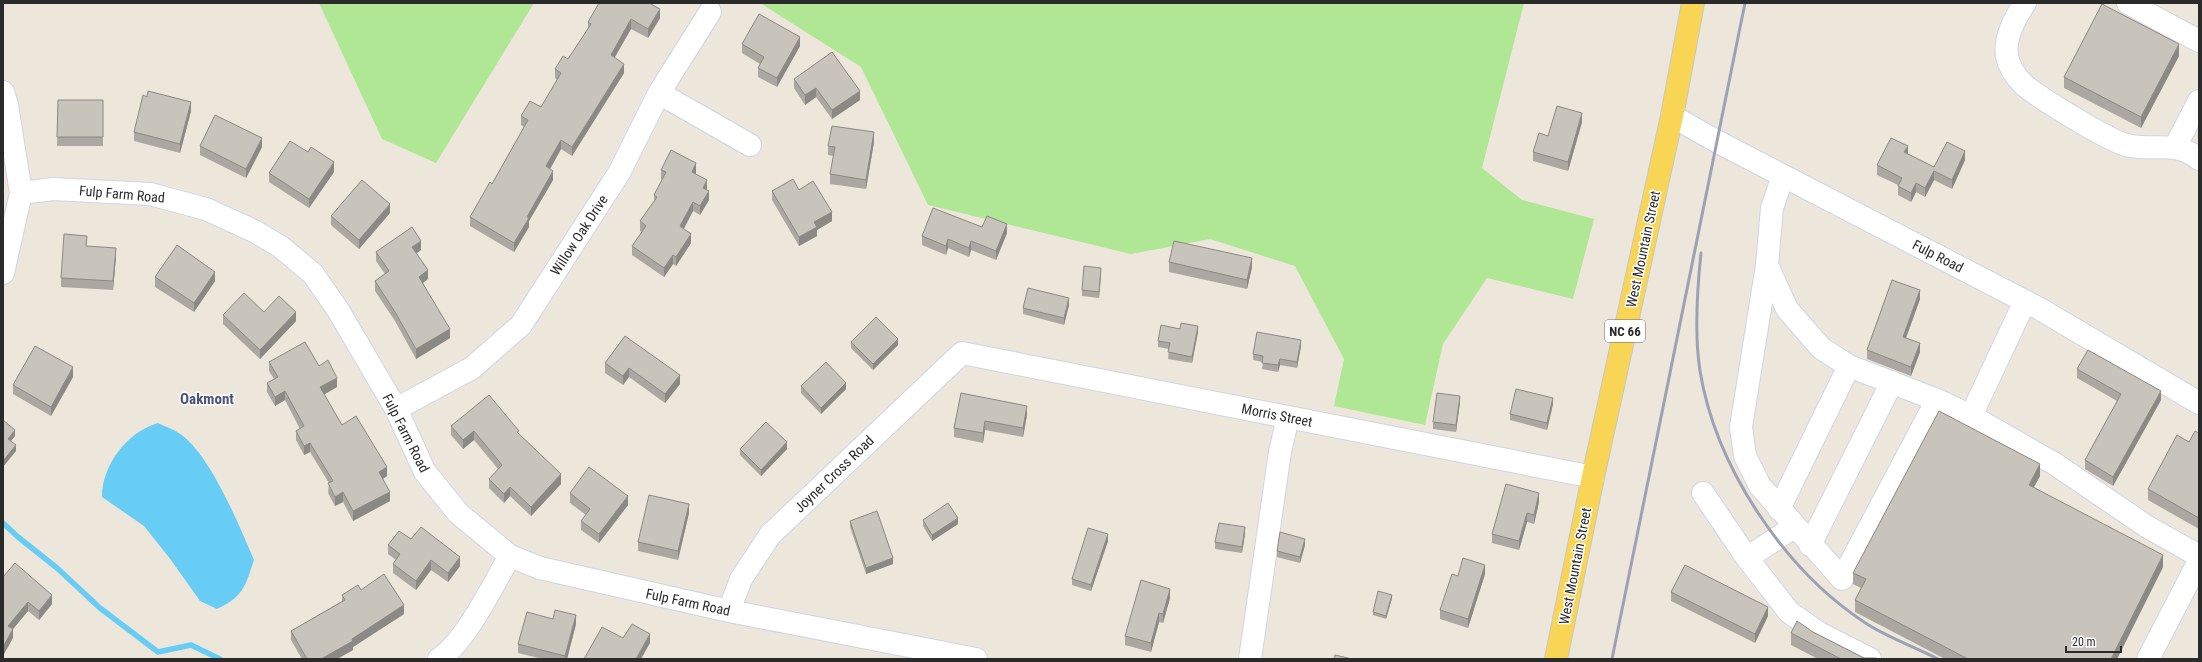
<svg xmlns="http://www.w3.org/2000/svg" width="2202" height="662" font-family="'Roboto Condensed',sans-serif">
  <rect width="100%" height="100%" fill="#ede6db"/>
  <path fill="#afe795" d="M319 3H534L436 163 382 139Z
    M760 3H1524L1482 168 1522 200 1594 219 1573 299 1487 278 1443 344 1425 425 1334 406 1344 359 1295 266 1210 239 1131 254 928 205 861 67Z"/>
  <path fill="#68cdf5" d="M158 423C166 427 176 430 183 436 212 459 239 525 254 560 245 587 243 597 217 609L200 601 171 560 144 526 102 497C102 465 127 432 158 423Z"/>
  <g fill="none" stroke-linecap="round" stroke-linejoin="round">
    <path stroke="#68cdf5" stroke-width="5.5" d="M3 523 18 537 57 568 100 608 158 652 191 645 220 659"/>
    <defs>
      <path id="minor" d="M2025 3C2015 18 2004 37 2007 56 2009 67 2017 78 2024 85 2041 99 2106 139 2126 145 2154 152 2173 139 2199 159
        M2128 3 2199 41
        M3 92 7 105 21 193 3 273
        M659 93 750 145
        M1672 116 1718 142 2040 309 2199 403
        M2175 147 2199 101
        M1783 176 1772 208 1767 265 1787 309 1821 348 1849 366 1937 400 1971 416 2025 301
        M21 193 53 189 150 194 206 209 254 231 281 247 313 274 338 310 396 409 425 472 458 513 510 556 540 568 729 611 976 659
        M1767 265 1741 427 1745 456 1760 486 1842 579 1937 400
        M396 409 472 368 521 325 619 173 659 93 710 12
        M1971 416 2055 464 2146 526 2199 556
        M1703 493 1747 558 1789 612 1819 633 1870 659
        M1779 509 1849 366
        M1810 545 1892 382
        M1747 558 1794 527
        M729 611 741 579 770 535 962 353 1593 477
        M439 659C466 642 493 584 510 556
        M1250 659 1280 452 1288 417
        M2148 659 2199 561"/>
      <path id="major" d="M1556 659 1593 477 1672 116 1693 3"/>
    </defs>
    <use href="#minor" stroke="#d0d4e4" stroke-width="24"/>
    <use href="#major" stroke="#c8c8c8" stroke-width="24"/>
    <use href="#minor" stroke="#fff" stroke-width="22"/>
    <use href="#major" stroke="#f8d555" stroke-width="22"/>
    <path stroke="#9ea1b6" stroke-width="3" d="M1701 253C1697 291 1694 333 1700 371 1716 468 1785 571 1867 624 1889 638 1915 647 1938 659
      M1612 659 1745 3"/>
  </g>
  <path fill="#aca8a1" d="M660 18 648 38 631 29 614 58 624 73 572 156 561 149 550 169 553 180 529 221V227L514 252 470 226V217L492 184 524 127 521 125V116L541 107 557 80 555 78V69L568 59 588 29V22Z
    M742 44 800 46 777 87 758 77V68L760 64 742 53Z
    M2179 56 2141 128 2064 88V77Z
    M794 79 860 100 832 119 816 97 805 105 794 88Z
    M58 100H103V146H57Z
    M191 111 180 153 134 141V132Z
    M1582 122 1568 171 1533 161V152L1548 136Z
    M874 142 866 189 830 184V174L834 156 828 155V146Z
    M200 146 262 147 246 178 200 155Z
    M1908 154 1934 167 1965 160 1952 189 1934 180 1925 197 1916 192 1911 202 1898 195V185L1877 175V165Z
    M661 170 696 173V174L707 189V190L709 200 700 215 693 211 684 229 691 243 676 266 673 264 664 277 632 255V246L642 232 640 231V221L654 201V195L662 180 661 179Z
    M334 172 309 208 269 182V173Z
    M799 190 832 221 817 230V236L799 246 772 200V191Z
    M390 213 359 249 331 225V216Z
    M982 227 1007 233 996 260 971 250 969 257 948 248 946 255 922 245V236Z
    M87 246 116 257 113 290 61 287V278Z
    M421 250 417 253 428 279 423 283 450 338 416 359 395 321 375 291V281L385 274 376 261V252Z
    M1169 262 1252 267 1247 289 1169 272Z
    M1101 274 1099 298 1082 296V290Z
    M155 277 215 281 194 312 155 287Z
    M1920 299 1906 338 1920 352 1911 376 1867 359V350Z
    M1069 305 1064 325 1023 314V308Z
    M264 312 296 321 260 359 223 324V315Z
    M1198 332 1192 363 1168 359 1169 349 1158 347V341Z
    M625 336 680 384 665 403 629 377 623 385 605 373V363Z
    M851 342 898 345 873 370 851 348Z
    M1301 346 1297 368 1280 365 1278 372 1262 369 1263 362 1253 360V354Z
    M269 362 319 366 337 387 324 394 342 425 387 476 383 479 390 501 353 521 343 502 335 506 328 493 329 483 310 452 304 455 296 440V431L300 429 285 400 275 406 267 392V383L274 379 269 371Z
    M2077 369 2161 400 2113 486 2085 469V460L2117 401 2077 378Z
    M73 377 51 416 13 394V385Z
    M801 386 846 389 821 414 801 393Z
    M961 393 1027 415 1023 437 985 430 983 443 954 437V428Z
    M1460 402 1456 432 1433 429V422Z
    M1553 404 1547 430 1510 420V414Z
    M451 426 519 434 561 484 531 516 510 496 504 503 489 488V479L498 469 474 440 463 449 451 435Z
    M2199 433V529L2148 500V489Z
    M740 449H787L761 476 740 455Z
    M2040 476 2034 487 2163 567 2117 659H1945L1855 612V600L1861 588 1853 584V573Z
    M570 493 628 505 599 543 581 530V521L586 515 570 503Z
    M1539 502 1534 524 1527 522 1519 550 1492 543V534Z
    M689 513 678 560 638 551V542Z
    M923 520 958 524 932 541 923 526Z
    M850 521 893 564 866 574 850 527Z
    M1245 534 1242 553 1215 549V542Z
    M411 539 460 566 448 582 431 570 416 590 393 573V564L396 560 388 554V545Z
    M1108 541 1091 591 1072 585V579Z
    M1305 545 1300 563 1277 557V551Z
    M1485 574 1468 628 1440 619V610L1458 576Z
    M3 577 52 604 39 620 28 611 13 629V638Z
    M361 590 404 614 353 647V650L337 659H302L291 640V631L342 601V595Z
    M1671 592 1768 616 1755 643 1671 601Z
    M1170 598 1163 623 1159 622 1151 652 1125 645V636Z
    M1392 598 1386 619 1373 615V612Z
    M576 624 567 659H543L518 653V644Z
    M1813 632 1864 658 1878 659H1818L1791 645V633Z"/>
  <path fill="#8c8883" d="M660 9V18L648 38V29Z
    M631 19V29L611 64V55Z
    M800 37V46L777 87V78Z
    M2179 44V56L2141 128V117Z
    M624 64V73L572 156V147Z
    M816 88V97L805 105V95Z
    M860 91V100L832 119V110Z
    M191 102V111L180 153V144Z
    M1582 113V122L1568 171V162Z
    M874 132V142L866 189V180Z
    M262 138V147L246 178V169Z
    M561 140V149L546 176V166Z
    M1908 146V155L1904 152Z
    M1965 151V160L1952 189V180Z
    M334 162V172L309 208V199Z
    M696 163V173L692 181V172Z
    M553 171V180L529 221V227L514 252V243L527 217Z
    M1934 171V180L1925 197V188Z
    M707 180V189L703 197V188Z
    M1916 183V192L1911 202V193Z
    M709 191V200L700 215V206Z
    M693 202V211L680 235V226Z
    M390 204V213L359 249V240Z
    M832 212V221L817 230V236L799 246V237L814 222Z
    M1007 224V233L996 260V251Z
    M691 234V243L676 266V257Z
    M948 239V248L946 255V246Z
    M421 241V250L412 256V247Z
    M971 241V250L969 257V248Z
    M116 248V257L113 290V281Z
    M673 255V264L664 277V268Z
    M1252 258V267L1247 289V280Z
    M1101 268V274L1099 298V292Z
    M428 270V279L419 286V277Z
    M215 272V281L194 312V303Z
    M1920 290V299L1903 346V337Z
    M1069 298V305L1064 325V318Z
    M296 312V321L260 359V350Z
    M1198 326V332L1192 363V357Z
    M450 329V338L416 359V349Z
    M898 339V345L873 370V364Z
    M1301 340V346L1297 368V362Z
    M1920 343V352L1911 376V367Z
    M1280 359V365L1278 372V365Z
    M73 367V377L51 416V407Z
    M629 368V377L623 385V376Z
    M680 375V384L665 403V394Z
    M337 378V387L320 397V387Z
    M846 383V389L821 414V408Z
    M285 391V400L275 406V397Z
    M2161 391V400L2113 486V477Z
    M1460 396V402L1456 432V425Z
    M1553 398V404L1547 430V423Z
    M1027 406V415L1023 437V428Z
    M985 421V430L983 443V433Z
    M15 430V436L8 445V439Z
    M474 431V440L463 449V440Z
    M787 442V449L761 476V470Z
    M310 443V452L304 455V446Z
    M16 445V451L3 467V461Z
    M2040 464V476L2029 496V485Z
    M387 467V476L379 481V472Z
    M561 474V484L531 516V507Z
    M510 487V496L504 503V494Z
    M343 492V502L335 506V497Z
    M390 492V501L353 521V511Z
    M1539 493V502L1534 524V515Z
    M628 496V505L599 543V534Z
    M689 504V513L678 560V551Z
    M1527 513V522L1519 550V541Z
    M958 518V524L932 541V535Z
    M1245 527V534L1242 553V547Z
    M1108 534V541L1091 591V585Z
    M1305 539V545L1300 563V557Z
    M2163 555V567L2117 659H2111Z
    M460 557V566L448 582V573Z
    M893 558V564L866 574V568Z
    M431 560V570L416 590V581Z
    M1485 565V574L1468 628V619Z
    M1170 589V598L1163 623V614Z
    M52 595V604L39 620V611Z
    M1392 595V598L1386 619V616Z
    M28 602V611L13 629V638L3 656V647L8 626Z
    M404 605V614L353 647V650L337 659H321Z
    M1768 607V616L1755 643V634Z
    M1159 613V622L1151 652V643Z
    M576 615V624L567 659H565V656Z
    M650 634V643L641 659H636Z"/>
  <path fill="#c8c3bb" stroke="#8c8883" d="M599 3H649L660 9 648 29 631 19 611 55 624 64 572 147 561 140 546 166 553 171 527 217 529 218 514 243 470 217 490 182 492 184 528 120 521 116 530 101 541 107 561 73 555 69 563 56 568 59 591 24 588 22Z
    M2102 4 2179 44 2141 117 2064 77Z
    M759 14 800 37 777 78 758 68 764 57 742 44Z
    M832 52 860 91 832 110 816 88 805 95 794 79Z
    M148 91 191 102 180 144 134 132 143 95 147 97Z
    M58 100H103V137H57Z
    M1557 106 1582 113 1568 162 1533 152 1539 133 1548 136Z
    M215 115 262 138 246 169 200 146Z
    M832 126 874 132 866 180 830 174 835 147 828 146Z
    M1891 138 1908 146 1904 152 1934 167 1947 142 1965 151 1952 180 1934 171 1925 188 1916 183 1911 193 1898 186 1902 178 1877 165Z
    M290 141 308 152 311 147 334 162 309 199 269 173Z
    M671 150 696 163 692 172 707 180 703 188 709 191 700 206 693 202 680 226 691 234 676 257 673 255 664 268 632 246 646 226 640 221 657 197 654 195 666 172 661 170Z
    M793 179 799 190 813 181 832 212 814 222 817 227 799 237 772 191Z
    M362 180 390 204 359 240 331 216Z
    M933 208 982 227 987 216 1007 224 996 251 971 241 969 248 948 239 946 246 922 236Z
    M412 227 421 241 412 247 428 270 419 277 450 329 416 349 395 312 375 281 389 271 376 252Z
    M64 234 87 236 86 246 116 248 113 281 61 278Z
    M1174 241 1252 258 1247 280 1169 262Z
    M177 245 215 272 194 303 155 277Z
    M1084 266 1101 268 1099 292 1082 290Z
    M1892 280 1920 290 1903 337 1920 343 1911 367 1867 350Z
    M1028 288 1069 298 1064 318 1023 308Z
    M244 293 264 312 279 296 296 312 260 350 223 315Z
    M876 317 898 339 873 364 851 342Z
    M1181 323 1198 326 1192 357 1168 352 1170 343 1158 341 1161 325 1180 329Z
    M1257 332 1301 340 1297 362 1280 359 1278 365 1262 363 1263 356 1253 354Z
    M625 336 680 375 665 394 629 368 623 376 605 363Z
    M305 342 319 366 328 360 337 378 320 387 342 425 356 416 387 467 379 472 390 492 353 511 343 492 335 497 328 483 333 481 310 443 304 446 296 431 304 426 285 391 275 397 267 383 278 377 269 362Z
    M35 346 73 367 51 407 13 385Z
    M2088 350 2161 391 2113 477 2085 460 2121 394 2077 369Z
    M826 362 846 383 821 408 801 386Z
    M1516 389 1553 398 1547 423 1510 414Z
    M961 393 1027 406 1023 428 985 421 983 433 954 428Z
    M1437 393 1460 396 1456 425 1433 422Z
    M489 395 519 431 517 432 561 474 531 507 510 487 504 494 489 479 502 465 474 431 463 440 451 426Z
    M1939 411 2040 464 2029 485 2163 555 2111 659H1968L1855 600 1866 579 1853 573Z
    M3 420 15 430 8 439 16 445 3 461Z
    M766 422 787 442 761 470 740 449Z
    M2195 431 2199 433V518L2148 489 2177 435 2189 442Z
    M589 467 628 496 599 534 581 521 590 509 570 493Z
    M1506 484 1539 493 1534 515 1527 513 1519 541 1492 534Z
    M649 495 689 504 678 551 638 542Z
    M948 503 958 518 932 535 923 520Z
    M877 511 893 558 866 568 850 521Z
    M1219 523 1245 527 1242 547 1215 542Z
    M421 527 460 557 448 573 431 560 416 581 393 564 400 554 388 545 399 531 411 539Z
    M1088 528 1108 534 1091 585 1072 579Z
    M1280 532 1305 539 1300 557 1277 551Z
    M1463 558 1485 565 1468 619 1440 610 1452 574 1458 576Z
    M15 563 52 595 39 611 28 602 8 626 13 629 3 647V577Z
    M1685 565 1768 607 1755 634 1671 592Z
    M384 574 404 605 352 639 353 641 321 659H307L291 631 345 600 342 595 358 585 361 590Z
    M1141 580 1170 589 1163 614 1159 613 1151 643 1125 636Z
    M1378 591 1392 595 1386 616 1373 612Z
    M555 610 576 615 565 656 518 644 527 612 553 619Z
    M1797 621 1813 632 1864 658H1876L1878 659H1841L1791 633Z
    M632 624 650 634 636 659H584L602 627 623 638Z
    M1335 655 1352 659H1334Z"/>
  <g text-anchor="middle" stroke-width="3" stroke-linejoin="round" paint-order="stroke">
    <rect fill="#fff" stroke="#6a6a6a" stroke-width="1" x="1605" y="320" width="40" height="22" rx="3"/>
    <g font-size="13" font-weight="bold" fill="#2a2a2a">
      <text x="1625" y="336">NC 66</text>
    </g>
    <g font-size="14" fill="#2a2a2a" stroke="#fff">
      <text transform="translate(122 194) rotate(5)" y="5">Fulp Farm Road</text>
      <text transform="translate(579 235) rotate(-57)" y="5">Willow Oak Drive</text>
      <text transform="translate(1643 249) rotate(-78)" y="5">West Mountain Street</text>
      <text transform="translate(1938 256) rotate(27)" y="5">Fulp Road</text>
      <text transform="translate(1277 415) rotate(11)" y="5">Morris Street</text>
      <text transform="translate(406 433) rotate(63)" y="5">Fulp Farm Road</text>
      <text transform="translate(834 474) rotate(-44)" y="5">Joyner Cross Road</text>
      <text transform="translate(1575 566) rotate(-79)" y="5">West Mountain Street</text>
      <text transform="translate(688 602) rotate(12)" y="5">Fulp Farm Road</text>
    </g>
    <g font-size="15" font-weight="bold" fill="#48517d" stroke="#fff">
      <text x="207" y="404">Oakmont</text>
    </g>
  </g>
  <rect width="2202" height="662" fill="none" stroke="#2a2a2a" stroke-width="8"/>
  <path d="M2066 646v6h55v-6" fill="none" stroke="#2a2a2a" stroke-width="2"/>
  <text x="2072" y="646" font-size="12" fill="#2a2a2a" stroke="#ffffff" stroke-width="3" paint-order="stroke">20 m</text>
</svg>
